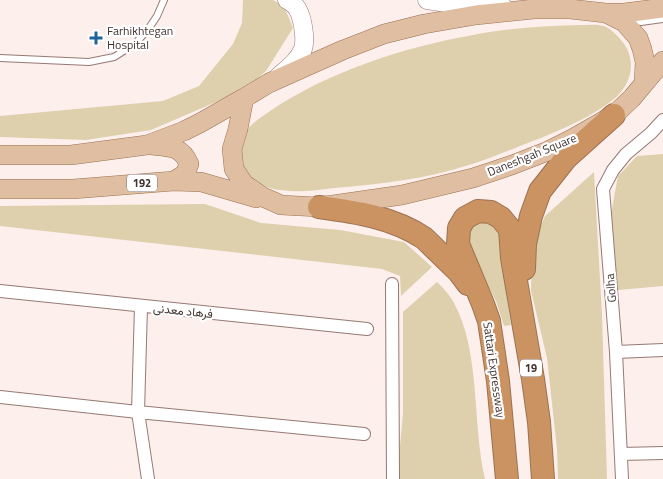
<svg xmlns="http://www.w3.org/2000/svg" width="663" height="479" font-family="'Titillium Web',Vazirmatn,sans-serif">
  <rect width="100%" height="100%" fill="#fcefec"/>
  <path fill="#ded0ad" d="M243 0H273L284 6 293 28 266 71 244 90 151 130 86 140 0 137V116L163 101 199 86 233 44 242 23Z
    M581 25C589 25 597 24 604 26 611 29 616 34 621 40 639 60 631 88 610 102 583 122 551 134 520 146 503 153 486 160 469 165 426 179 380 184 335 188 317 190 299 193 281 190 267 189 250 181 244 167 239 157 241 142 246 132 251 123 262 117 270 111 328 72 404 47 473 35 508 28 545 26 581 25Z
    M663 154V286L618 290 611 214 618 176 637 156Z
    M594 172 602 315 607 479H558L557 449 547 358 531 291 532 247 545 216Z
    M205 204 261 223 340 230 404 242 432 267 401 296 400 276 382 269 0 226V206Z
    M475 220 498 225 504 261 506 292 511 325 504 326 496 301 487 284 470 256 464 234Z
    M437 282C443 288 450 295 454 303 481 353 472 424 485 479H397L403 413V312Z"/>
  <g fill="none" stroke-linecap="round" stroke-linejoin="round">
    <defs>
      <path id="lane" d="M630 20 641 22 663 19
        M0 58 89 62 114 57 135 44 149 28 157 16 164 0"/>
      <path id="street" d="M392 284 393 479
        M0 291 367 329
        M141 306 138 412 148 479
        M616 352 663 350
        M0 397 138 412 364 434
        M621 454 663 453
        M622 479 616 352 603 189 613 170 626 154 651 133 663 120"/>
      <path id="secondary" d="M427 0 447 3 503 7
        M279 76C288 68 298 61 303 49 306 40 303 19 298 10 296 6 291 2 287 0"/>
      <path id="primary" d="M607 13H624L663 8
        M644 83 645 62 642 49 638 38 624 22 606 13 570 9H534L476 15 424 24 384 34 343 50 307 66 269 83 244 98 238 129 232 149 234 169 244 184 263 197 281 205 319 207 402 195 473 178 512 165 548 151 572 139 614 115 632 98 663 61
        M150 145C168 147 181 145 189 164L185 174 174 181
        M0 155H71L147 145 184 131 200 123 244 98
        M0 189H73L174 181 201 182 256 198"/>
      <path id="highway" d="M319 207C356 212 392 217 424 238L459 272 468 284
        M524 269 525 244 531 216 540 191 566 158 614 115
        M507 479 498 381 489 321 483 304 458 244 459 228 465 218 478 211 491 212 501 218 510 229 512 258 533 379 539 422 543 479"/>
    </defs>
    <use href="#lane" stroke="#967973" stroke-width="8"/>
    <use href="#street" stroke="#967973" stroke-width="14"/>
    <use href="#secondary" stroke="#967973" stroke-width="19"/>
    <use href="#primary" stroke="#9b7251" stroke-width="20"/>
    <use href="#highway" stroke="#9b7251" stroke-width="24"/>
    <use href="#lane" stroke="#fff" stroke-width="6"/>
    <use href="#street" stroke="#fff" stroke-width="12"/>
    <use href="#secondary" stroke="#fff" stroke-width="18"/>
    <use href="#primary" stroke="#e0bea1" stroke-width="19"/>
    <use href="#highway" stroke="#cc9362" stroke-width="22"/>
  </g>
  <path fill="#1f6499" stroke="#fff" stroke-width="2" d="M93.5 30.5h5v5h5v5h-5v5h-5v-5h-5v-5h5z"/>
  <g text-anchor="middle" stroke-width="4.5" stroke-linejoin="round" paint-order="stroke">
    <g fill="#fff" stroke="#7a716f" stroke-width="1">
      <rect x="127" y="174.5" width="30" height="17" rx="4"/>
      <rect x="520" y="359.5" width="22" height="17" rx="4"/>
    </g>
    <g font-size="11" font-weight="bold" fill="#413431">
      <text x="142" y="187">192</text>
      <text x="531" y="372">19</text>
    </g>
    <g font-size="12" fill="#413431" stroke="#fff" text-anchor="start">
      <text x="107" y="35">Farhikhtegan<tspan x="107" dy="14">Hospital</tspan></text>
    </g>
    <g font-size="12" fill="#413431" stroke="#fff">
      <text transform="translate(532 155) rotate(-22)" y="4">Daneshgah Square</text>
      <text transform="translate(611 288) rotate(-95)" y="4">Golha</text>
      <text transform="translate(183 311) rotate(6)" y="4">فرهاد معدنی</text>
      <text transform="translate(494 370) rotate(82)" y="4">Sattari Expressway</text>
    </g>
  </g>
</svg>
